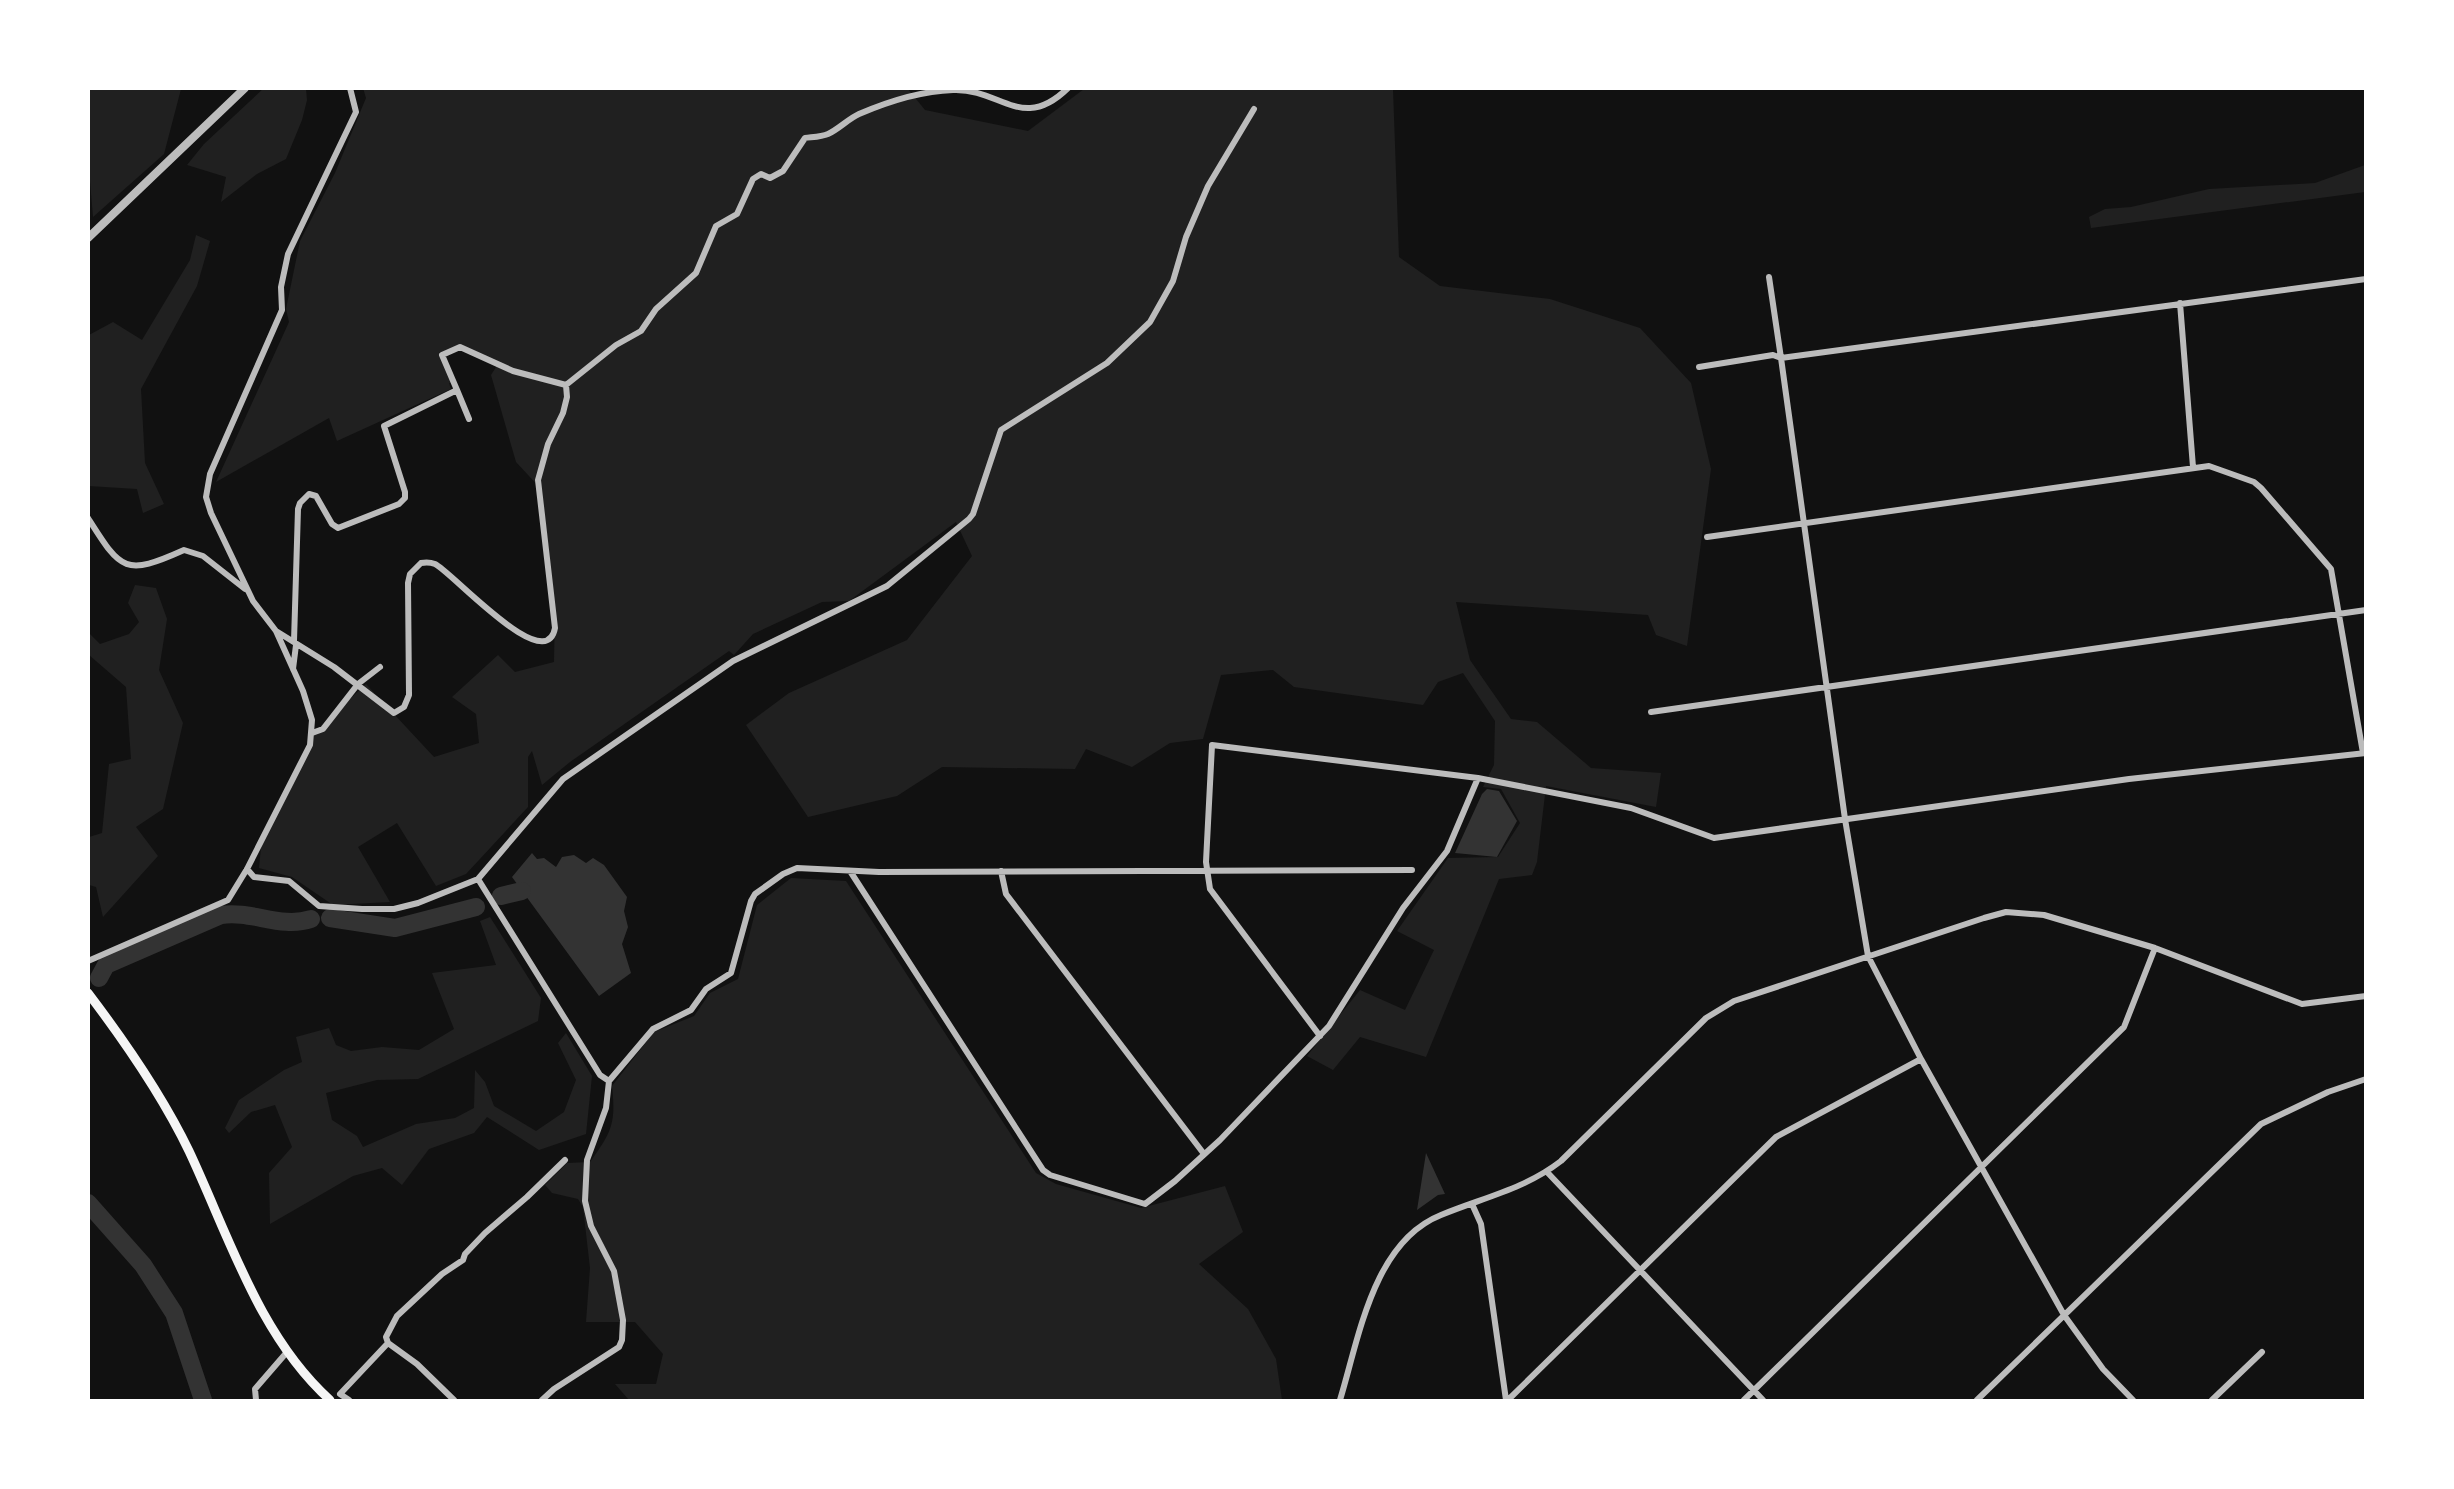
<svg xmlns="http://www.w3.org/2000/svg" width="2454" height="1489" font-family="'Public Sans',sans-serif">
  <rect width="100%" height="100%" fill="#111"/>
  <path fill="#202020" d="M264 88 306 89 307 100 302 120 286 159 257 174 221 202 226 177 187 165 204 144Z
    M363 88 908 89 925 110 1028 131 1084 89H1393L1399 257 1440 286 1550 299 1640 328 1691 383 1711 469 1687 646 1656 635 1648 615 1456 602 1470 660 1511 719 1537 722 1591 768 1661 773 1656 807 1546 786 1537 862 1532 875 1499 879 1426 1057 1360 1037 1333 1070 1307 1056 1360 990 1405 1010 1434 950 1397 931 1448 858 1498 857 1520 823 1501 789 1483 787 1494 765 1495 721 1463 673 1438 682 1423 705 1294 687 1273 670 1221 675 1203 739 1170 743 1132 767 1086 749 1075 769 942 767 897 796 808 817 746 725 789 693 907 640 972 556 956 522 849 601 822 602 753 634 734 655 729 651 570 762 542 785 532 751 528 757V807L466 874 436 886 397 823 358 847 390 902 333 905 292 877 259 868 261 847 314 732 366 684 434 757 479 743 476 714 452 697 498 655 515 672 554 662 555 608 542 490 516 462 491 375 498 364 460 347 442 355 452 382 449 383 451 389 337 441 329 418 216 482 289 322 286 309 300 241 335 173 366 98Z
    M88 89H181L164 154 93 217 88 157Z
    M2365 165V192L2091 228 2089 217 2105 209 2131 207 2209 189 2315 183Z
    M196 235 210 241 197 286 141 389 145 463 164 504 143 513 137 489 89 486V335L113 322 142 340 190 260Z
    M135 585 156 588 167 619 159 670 183 723 163 809 136 827 158 856 103 917 96 887 89 885V837L102 833 109 764 131 759 126 687 89 655V633L100 644 129 634 139 622 128 603Z
    M791 878 846 881 1036 1173 1056 1184 1141 1208 1225 1186 1243 1232 1199 1264 1248 1309 1276 1359 1282 1400H629L615 1384H656L663 1354 635 1322H586L590 1268 583 1207 578 1199 552 1193 545 1185 567 1163 590 1162C612 1132 616 1123 612 1086L654 1032 694 1016 710 993 738 979 757 905Z
    M490 917 541 998 538 1021 418 1079 377 1080 326 1093 332 1120 357 1136 363 1147 416 1124 455 1118 474 1108 475 1070 485 1082 494 1106 536 1131 564 1112 576 1080 558 1043 566 1033 592 1076 586 1134 539 1150 487 1117 474 1133 429 1149 402 1185 382 1168 353 1176 270 1224 269 1173 292 1147 275 1105 251 1112 229 1133 225 1128 239 1100 284 1070 302 1062 296 1037 329 1028 336 1045 351 1051 382 1047 419 1050 454 1029 432 973 496 965 480 921Z"/>
  <path fill="#333" d="M1487 789 1499 791 1517 821 1497 857 1455 853 1482 794Z
    M532 853 537 859 544 858 556 867 562 857 574 855 586 863 593 858 604 865 627 897 624 911 628 927 622 944 631 973 599 996 512 877Z
    M1426 1153 1445 1194 1438 1195 1417 1210Z"/>
  <g fill="none" stroke-linecap="round" stroke-linejoin="round">
    <path stroke="#333" stroke-width="18" d="M501 896 522 891
      M330 918 395 928 476 907
      M99 978 106 965 221 915C251 910 281 929 311 919
      M88 1203 143 1265 174 1313 203 1400"/>
    <path stroke="#bcbcbc" stroke-width="6" d="M2180 303 2193 467
      M1699 367 1773 355 1781 358 1769 277
      M457 390 442 355 460 347 513 371 566 385
      M88 518C121 570 124 577 184 550L203 556 245 589
      M1707 537 2209 466 2254 482 2261 488 2331 569 2363 753
      M276 631 334 667 394 713 404 707 409 695 408 583 410 574 421 563C426 562 430 562 435 564 451 571 546 678 555 628L538 480 548 444 563 413 567 397 566 385 616 345 641 331 656 309 696 273 716 226 737 214 753 179 761 174 770 178 783 171 805 138C812 137 821 137 828 134 839 129 848 119 859 114 887 102 921 91 953 90 1001 88 1022 133 1068 88
      M294 641 298 509 300 503 309 494 316 496 332 524 338 528 399 504 405 498V492L384 426 457 390 469 419
      M293 669 296 645
      M1651 712 2366 610
      M312 733 323 729 358 684 380 667
      M247 869 254 877 289 881 319 906 362 909H394L418 903 478 879 563 779 733 661 887 586 969 519 973 514 1001 430 1107 363 1150 322 1173 281 1186 237 1208 186 1254 109
      M850 871 1043 1170 1050 1175 1145 1204 1175 1181 1220 1140 1329 1026 1403 908 1447 851 1478 778
      M1001 871 1006 894 1204 1154
      M478 879 600 1075 609 1081
      M88 961 228 900 247 869 310 745 312 720 303 691 276 631 253 601 211 513 206 497 210 474 282 310 281 287 288 254 356 112 350 88
      M1320 1036 1210 889 1206 862 1212 745 1478 778 1631 808 1714 838 2129 779 2366 753
      M1547 1172 1763 1400
      M1472 1204 1481 1224 1506 1400
      M388 1343 417 1364 454 1400
      M256 1400 255 1389 287 1352
      M349 1400 340 1394 388 1343 386 1337 397 1316 442 1274 463 1260 465 1254 485 1233 527 1197 565 1160
      M542 1400 554 1389 619 1347 622 1340 623 1320 614 1271 591 1226 585 1201 587 1160 606 1108 609 1081 653 1029 691 1010 706 989 731 973 751 901 755 894 783 874 797 868 879 872 1412 870
      M1340 1400C1359 1338 1373 1242 1441 1215 1482 1198 1525 1189 1561 1161L1706 1018 1734 1001 1984 918 2006 912 2044 915 2155 948 2302 1004 2366 996
      M1508 1400 1776 1137 1921 1059
      M1744 1400 2124 1027 2155 948
      M1977 1400 2261 1124 2328 1092 2366 1079
      M2133 1400 2103 1369 2064 1315 1921 1059 1868 956 1845 819 1781 358 2366 279
      M2212 1400 2262 1352"/>
    <path stroke="#bcbcbc" stroke-width="8" d="M88 238 245 88"/>
    <path stroke="#f5f5f5" stroke-width="9" d="M88 993C126 1043 162 1095 189 1151 229 1236 259 1336 330 1400"/>
  </g>
  <rect width="2454" height="1489" fill="none" stroke="#ffffff" stroke-width="180"/>
</svg>
